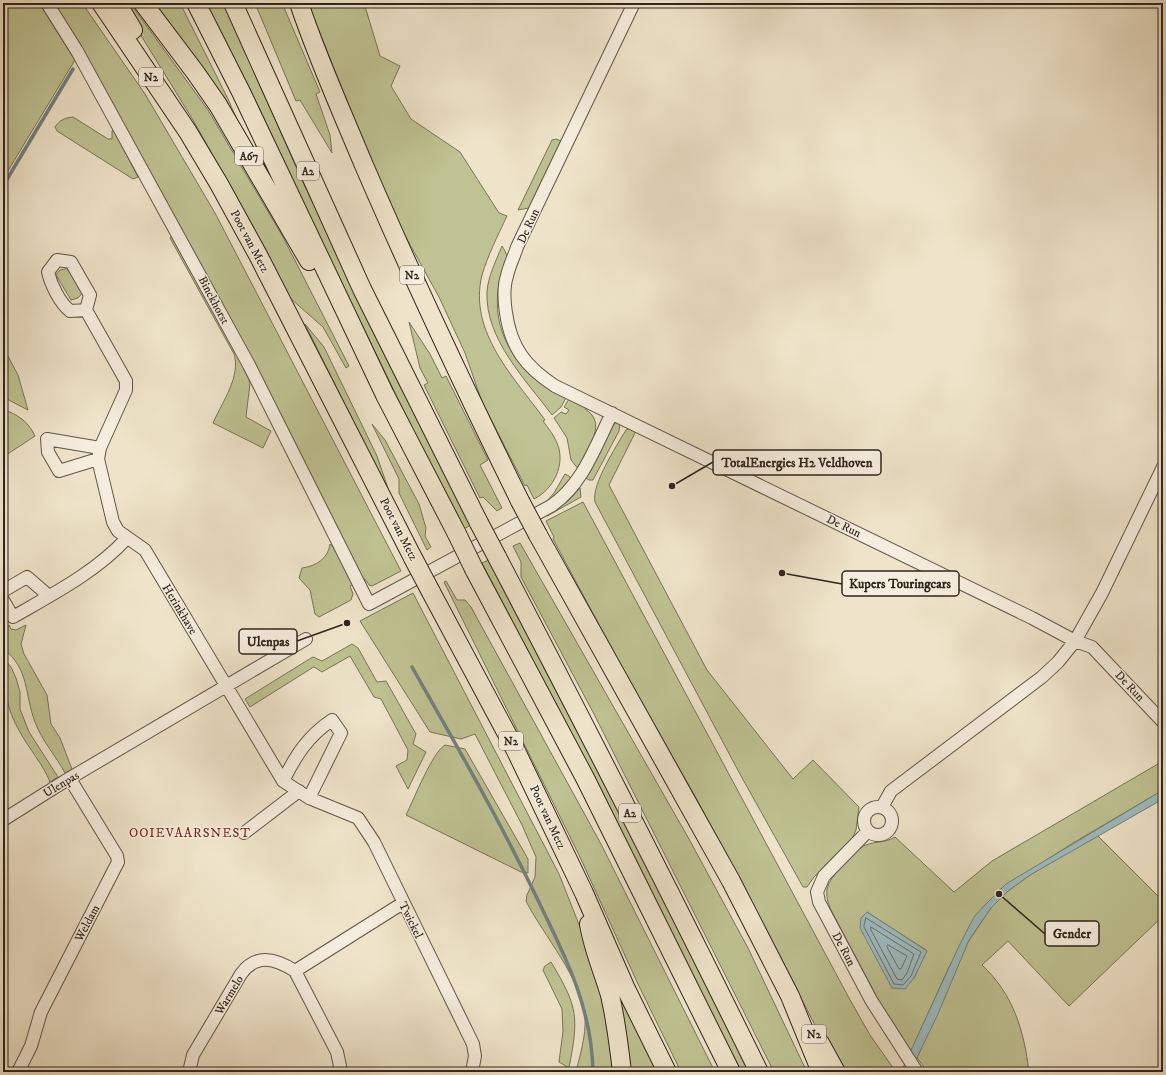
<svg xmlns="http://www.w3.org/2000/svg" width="1166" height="1075" font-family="'IM FELL DW Pica',serif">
  <rect width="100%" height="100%" fill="#efe4ca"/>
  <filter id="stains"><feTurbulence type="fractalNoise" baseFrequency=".005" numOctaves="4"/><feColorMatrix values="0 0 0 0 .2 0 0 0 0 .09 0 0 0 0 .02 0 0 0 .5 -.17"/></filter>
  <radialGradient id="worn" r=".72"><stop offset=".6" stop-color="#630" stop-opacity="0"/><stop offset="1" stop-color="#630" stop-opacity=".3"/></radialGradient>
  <path fill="#bfc292" stroke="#777458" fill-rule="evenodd" d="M3 3H39L75 60 3 179Z
    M51 3H82L145 94 215 213 401 571 372 586 369 585 365 579 361 581Z
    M121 3H130L208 110 283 237 349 366 346 368 323 327 290 298 266 250 193 120Z
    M149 3H180L228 99 243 133Z
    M205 3H224L301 178 355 292 471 525 462 530Z
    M255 3H282L320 92 316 94 330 135 332 153 300 100 296 101Z
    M308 3H364L380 56 400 66 391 86 411 119 460 152 499 213 507 216C498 235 488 255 482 275 468 332 514 377 545 420L543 421C548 428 554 435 557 443 566 464 554 489 534 499L527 485 525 486 482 402 465 353 439 297 402 230 373 166Z
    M73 117 108 139H112V131L114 130 138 177 133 179 57 131 55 127C60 120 64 118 73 117Z
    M556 139 561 141 529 208 518 210 552 140Z
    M173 234 243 364 250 383 246 417 271 431 263 448 213 423C222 402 241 377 234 354L170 238Z
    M502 246C504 249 507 254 507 257 507 260 504 263 504 266 501 273 499 282 498 290 492 341 524 376 566 398L561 407 552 415C526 380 485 339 487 292 488 276 496 261 502 246Z
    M70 268 83 292 78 298 71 300 56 275 60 270Z
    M409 322 430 354 442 378 446 376 488 460 480 465 502 508 497 511 483 497 480 498 424 385 428 383 420 368Z
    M305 324 324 347 377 456 391 497Z
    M3 347 18 375 28 410 5 398 3 390Z
    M569 399 586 407 585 409C595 415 598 424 594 435L596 436 579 470 571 460 567 438 554 418 561 412 566 414 569 410 564 407Z
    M3 409C18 415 28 421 35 436L3 457Z
    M617 422 620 424 619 431 593 480H589L586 478 614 424Z
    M372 424 385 440 419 504 426 528 425 536 431 547 427 550 399 493V479Z
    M630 428 636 431 609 485 707 670 793 779 813 760 859 807 856 830 852 839 814 877 807 887H803L741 776 595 502C591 485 617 445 626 430Z
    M565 474 569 476 572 480 555 496 546 502 554 493Z
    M580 488 581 497 547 516 569 500Z
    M583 502 849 998 870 1035 896 1072H839L742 883 695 796 638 697 553 539 554 537 546 521Z
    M520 543 689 839 748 948 807 1072H774L594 714 521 577V562L513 546Z
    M330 544 342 557 355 584 350 586 353 594 351 600 319 617 315 614 310 590 299 578 302 568C316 566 328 559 330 544Z
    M489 560 575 722 750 1072H740L567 725 482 563Z
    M446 581 457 600H465L471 607 601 844 715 1072H681L638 984 579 855 444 582Z
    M413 593 559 874 599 975 618 1072H576C580 1055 586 1036 585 1018 583 980 543 935 526 901L527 895 535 877 536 857 522 825 475 734 461 739 430 732 360 621Z
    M9 625 11 629 16 630 26 625 21 644 24 654 47 695 51 724 60 738 72 769 65 773C56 756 42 741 35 722 24 693 30 670 3 648V637Z
    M352 644 358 648 377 682 386 681 416 734 413 744 426 752 408 789 396 766 407 760 408 750 381 699 374 697 350 656 322 672 314 667 312 668 250 707 245 699 311 658 313 657 322 661Z
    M3 658 11 667 16 678 20 692V709L29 732 58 777 50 782C43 764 29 749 20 732 6 709 3 684 3 658Z
    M445 745 465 749 528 859V873L521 872 406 815C414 799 432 753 445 745Z
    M1163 761V790L1073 843 999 890 949 967 911 1051 879 1001 831 910C828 903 826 896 827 889 830 876 854 850 866 845 876 841 885 843 895 837L954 892 992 861ZM867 912 926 950 914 978Z
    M1097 835 1163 901V916L1069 1006 1008 941 982 965C1013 994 1024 1030 1029 1072H928L917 1058 968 942 991 908 1008 891 1030 875Z
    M551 962C578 1007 579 1016 569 1068L559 1062 563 1031 562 1009 543 970 545 966Z
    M620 991 660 1072H626L613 994Z"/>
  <path fill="#9ebcc0" stroke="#72807f" d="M1163 790V799L1030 875 1008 891 991 908 969 940 938 1014 910 1072H901L959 946 974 917 984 906 1006 884Z
    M867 912 927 951 914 978 905 989 892 988 860 928 861 918Z"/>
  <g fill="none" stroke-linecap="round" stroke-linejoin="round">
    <path stroke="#66706e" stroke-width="1" d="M866 918 921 952 911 976 903 985 894 984 864 927Z
      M871 927 914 954 907 973 902 980 897 979 871 930Z
      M888 945 907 956 901 969H899L887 947Z"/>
    <path stroke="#72807f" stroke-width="3.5" d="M3 186 73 69
      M412 667C454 741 496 814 533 890 562 950 592 1004 593 1072"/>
    <defs>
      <path id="minor" d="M47 3 77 51 249 365 369 604 551 506C583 484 595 447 612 413
        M634 3 517 247C514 257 509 266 507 276 503 288 504 300 506 313 511 348 526 367 555 386L1032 618 1075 641 1102 593 1163 467
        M86 310 70 311C60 303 51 285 48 272L57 260 71 262 90 295 86 310 126 381V390L100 448 98 459 113 522 118 531 145 550 283 781 309 798 358 818 374 842 473 1044 475 1056 472 1072
        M98 459 59 471 48 452 47 439 100 448
        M3 591 27 577 49 596
        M3 600 13 617C53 594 96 572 127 538
        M283 781C296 755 308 736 332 720L341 733 309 798
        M864 821a14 14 0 1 1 28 0a14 14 0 1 1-28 0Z
        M882 807 891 791 1042 677 1058 662 1075 641 1092 647 1163 722
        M3 820 65 781 306 639
        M868 831 824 876 817 892 819 902 871 1000 917 1072
        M244 833 299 791
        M295 971 403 903
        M18 1072 31 1046 41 1012 118 862 117 856 70 779
        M189 1072 193 1055 241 974C256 953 275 958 295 971L337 1052 340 1066 338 1072"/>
      <path id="highway" d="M101 3 188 132 219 184 258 255 413 558
        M117 3 133 30
        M143 3 195 72 218 105 309 261
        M196 3 241 92 385 395 457 534
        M233 3 362 289 479 523
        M299 3C317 57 341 110 363 163 412 277 465 389 520 501
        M538 535 731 881 790 996 821 1072
        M497 557C586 727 674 899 759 1072
        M474 569 585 778 731 1072
        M431 592 515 749 584 893 626 989 667 1072
        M589 924C593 949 603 971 610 995 616 1021 619 1046 622 1072
        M820 1043 836 1072"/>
    </defs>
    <use href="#minor" stroke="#5f5548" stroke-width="14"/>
    <use href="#highway" stroke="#2f251d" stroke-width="20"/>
    <use href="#minor" stroke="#f5eddd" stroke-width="12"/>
    <use href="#highway" stroke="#efe4ca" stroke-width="18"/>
    <defs>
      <path id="highway-bridge" d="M520 501 538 535
        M479 523 497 557
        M457 534 474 569
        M413 558 431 592"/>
    </defs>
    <use href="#highway-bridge" stroke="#2f251d" stroke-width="20" stroke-linecap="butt"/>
    <use href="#highway-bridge" stroke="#efe4ca" stroke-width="18"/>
  </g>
  <g text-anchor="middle" stroke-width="3" stroke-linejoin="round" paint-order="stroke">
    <g fill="#f5eddd" stroke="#6a6157" stroke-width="1">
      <rect x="139" y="68" width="24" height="18" rx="3"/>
      <rect x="235" y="147" width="28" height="18" rx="3"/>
      <rect x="297" y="162" width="22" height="18" rx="3"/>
      <rect x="400" y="266" width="24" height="18" rx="3"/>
      <rect x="499" y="732" width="24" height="18" rx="3"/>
      <rect x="619" y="804" width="22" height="18" rx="3"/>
      <rect x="802" y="1025" width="24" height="18" rx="3"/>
    </g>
    <g font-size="11" font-weight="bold" fill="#2f251d">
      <text x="151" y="81">N2</text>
      <text x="249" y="160">A67</text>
      <text x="308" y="175">A2</text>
      <text x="412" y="279">N2</text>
      <text x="511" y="745">N2</text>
      <text x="630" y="817">A2</text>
      <text x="814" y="1038">N2</text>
    </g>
    <g font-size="12" fill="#2f251d" stroke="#f5eddd">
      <text transform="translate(528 226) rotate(-65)" y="4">De Run</text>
      <text transform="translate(250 241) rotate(62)" y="4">Poot van Metz</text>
      <text transform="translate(214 300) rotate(62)" y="4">Binckhorst</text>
      <text transform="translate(844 526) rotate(26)" y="4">De Run</text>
      <text transform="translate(399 529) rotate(63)" y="4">Poot van Metz</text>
      <text transform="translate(180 609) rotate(59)" y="4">Herinkhave</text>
      <text transform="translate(1130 686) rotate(47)" y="4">De Run</text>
      <text transform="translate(61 784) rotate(-31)" y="4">Ulenpas</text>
      <text transform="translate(548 817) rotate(65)" y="4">Poot van Metz</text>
      <text transform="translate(411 920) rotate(64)" y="4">Twickel</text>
      <text transform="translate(87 923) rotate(-62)" y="4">Weldam</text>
      <text transform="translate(844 949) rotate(62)" y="4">De Run</text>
      <text transform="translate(229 995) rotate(-59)" y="4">Warmelo</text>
    </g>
    <g font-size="13" letter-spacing="1" fill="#7a1f14" stroke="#f5eddd">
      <text x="190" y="837">OOIEVAARSNEST</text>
    </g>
  </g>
  <path fill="none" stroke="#2f251d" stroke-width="1.5" d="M672 486L713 462M782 573L842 584M347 623L297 641M999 894L1045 934"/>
  <g fill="#2f251d" stroke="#f5eddd" stroke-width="1.5">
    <circle cx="672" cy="486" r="4"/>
    <circle cx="782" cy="573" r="4"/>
    <circle cx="347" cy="623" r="4"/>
    <circle cx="999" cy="894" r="4"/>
  </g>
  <g fill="#f5eddd" stroke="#2f251d" stroke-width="1.5">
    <rect x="713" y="450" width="168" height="25" rx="4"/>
    <rect x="842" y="571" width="117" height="25" rx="4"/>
    <rect x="239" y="629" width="58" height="25" rx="4"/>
    <rect x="1045" y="921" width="54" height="25" rx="4"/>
  </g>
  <g font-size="13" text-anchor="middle" font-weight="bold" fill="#2f251d">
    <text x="797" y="467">TotalEnergies H2 Veldhoven</text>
    <text x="900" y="588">Kupers Touringcars</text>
    <text x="268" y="646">Ulenpas</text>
    <text x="1072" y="938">Gender</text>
  </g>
  <rect width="1166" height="1075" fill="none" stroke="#efe4ca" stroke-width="16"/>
  <rect x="4" y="4" width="1158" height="1067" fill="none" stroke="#2f251d" stroke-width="2"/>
  <rect x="8" y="8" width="1150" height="1059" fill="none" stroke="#2f251d"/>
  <rect width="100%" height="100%" filter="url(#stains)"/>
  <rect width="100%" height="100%" fill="url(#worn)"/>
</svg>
